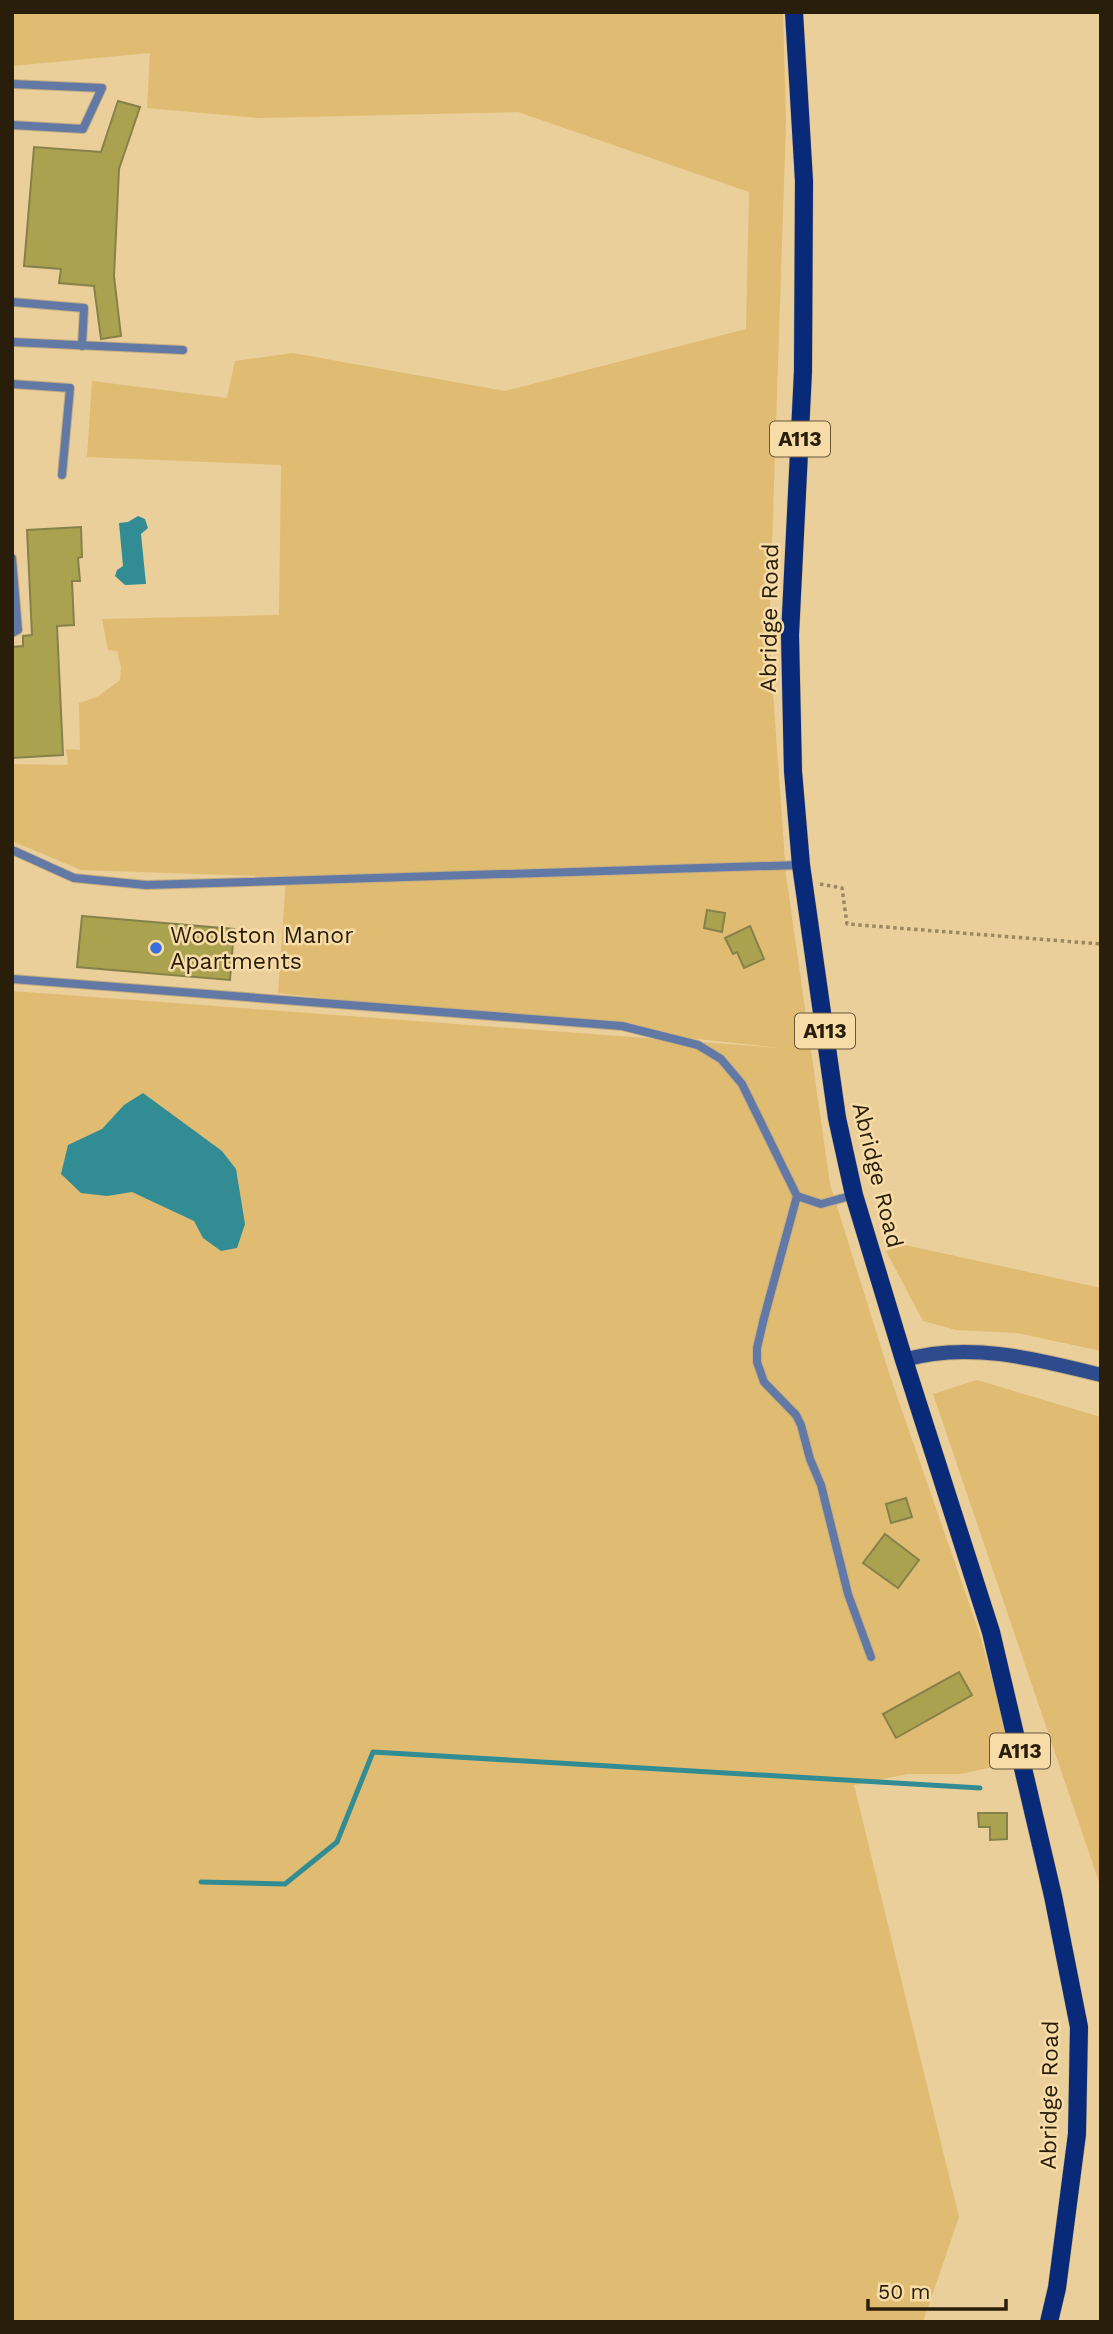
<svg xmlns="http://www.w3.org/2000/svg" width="1113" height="2334" font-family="'Work Sans',sans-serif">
  <rect width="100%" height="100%" fill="#eacf9b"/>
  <path fill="#e0bb72" d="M12 12H783L786 123 769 635 786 875 830 1184 890 1376 979 1632 1015 1762 961 1774H908L854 1785 959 2217 923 2322H12V991L780 1048 278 993 286 877 81 870 12 841V764L68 765 66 749 80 750 79 703 97 697 120 680 121 667 117 651 108 650 102 619 279 615 281 465 87 457 92 381 227 398 235 361 293 353 505 391 746 329 749 192 518 112 259 118 147 108 150 53 12 66Z
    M905 1245 1101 1288V1351L1017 1333 956 1330 923 1321 886 1251Z
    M977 1380 1101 1417V1888L933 1394Z"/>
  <path fill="#328c93" d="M138 516 145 519 148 528 141 534 146 584 125 585 115 576 117 570 123 566 119 523 128 522Z
    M143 1093 222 1151 236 1169 245 1224 237 1248 221 1251 203 1238 194 1221 132 1192 107 1196 81 1193 61 1174 68 1145 102 1129 124 1105Z"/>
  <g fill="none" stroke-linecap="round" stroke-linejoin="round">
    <path stroke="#328c93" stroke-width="5" d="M201 1882 285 1884 337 1842 373 1752 980 1788"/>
  </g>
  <path fill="#aba24f" stroke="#86814b" stroke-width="2" d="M118 101 140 107 119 169 114 276 121 336 101 339 94 286 59 283 61 269 24 266 34 147 101 152Z
    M81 527 82 557 78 558 80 581H72L74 625 57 626 63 755 12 758V647L23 646V636L32 635 27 530Z
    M707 910 725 913 722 932 704 928Z
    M82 916 234 929 230 980 77 967Z
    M750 926 764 959 744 968 737 952 733 954 725 938Z
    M906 1498 912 1517 891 1523 886 1504Z
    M885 1534 919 1560 898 1588 863 1563Z
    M959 1672 972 1695 896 1738 883 1714Z
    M978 1813H1007V1839L990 1840V1827H979Z"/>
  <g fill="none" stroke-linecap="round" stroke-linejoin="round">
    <defs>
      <path id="lane" d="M12 84 102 88 83 129 12 125
        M12 302 84 308 82 346
        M12 342 183 350
        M12 384 70 388 62 475
        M12 558 18 630 12 633
        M12 850 74 878 146 885 800 865
        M12 979 622 1026 698 1045 721 1059 742 1084 797 1196 764 1318 757 1348V1362L764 1382 796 1415 801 1425 810 1459 821 1485 848 1594 871 1657
        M797 1196 821 1204 854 1195"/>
      <path id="secondary" d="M904 1360C968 1341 1037 1359 1101 1375"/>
      <path id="primary" d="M794 12 804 181 803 371 790 635 793 771 801 865 837 1118 854 1195 904 1360 991 1632 1053 1896 1079 2027 1077 2134 1057 2288 1049 2322"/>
    </defs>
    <use href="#lane" stroke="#c7af81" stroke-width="10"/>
    <use href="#secondary" stroke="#c7af81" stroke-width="16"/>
    <use href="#primary" stroke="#c7af81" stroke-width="19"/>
    <path stroke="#9b8760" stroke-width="3.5" stroke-dasharray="3.5 3.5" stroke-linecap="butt" d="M820 884 842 888 847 924 1101 944"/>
    <use href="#lane" stroke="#6279a6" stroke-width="8"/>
    <use href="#secondary" stroke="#2e4c8d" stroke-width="14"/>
    <use href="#primary" stroke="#082a79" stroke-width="18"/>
  </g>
  <circle fill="#3a6ede" stroke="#f7dca7" stroke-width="2.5" cx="156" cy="948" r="7"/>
  <g text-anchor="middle" stroke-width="5" stroke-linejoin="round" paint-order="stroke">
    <g fill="#f7dca7" stroke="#675739" stroke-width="2">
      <rect x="770" y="421.5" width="60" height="35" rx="5"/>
      <rect x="795" y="1013.5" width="60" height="35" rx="5"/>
      <rect x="990" y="1733.5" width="60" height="35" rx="5"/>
    </g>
    <g font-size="21" font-weight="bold" fill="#291e0a">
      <text x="800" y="446">A113</text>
      <text x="825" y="1038">A113</text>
      <text x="1020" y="1758">A113</text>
    </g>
    <g font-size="23" fill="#291e0a" stroke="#f7dca7">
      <text transform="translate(769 618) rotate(-89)" y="8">Abridge Road</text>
      <text transform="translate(878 1175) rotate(76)" y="8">Abridge Road</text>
      <text transform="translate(1049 2095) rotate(-89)" y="8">Abridge Road</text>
    </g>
    <g font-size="23" fill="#291e0a" stroke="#f7dca7" text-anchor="start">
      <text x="170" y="943">Woolston Manor<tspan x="170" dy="26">Apartments</tspan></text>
    </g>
  </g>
  <rect width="1113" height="2334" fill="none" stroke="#291e0a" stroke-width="28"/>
  <path d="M868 2299v10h138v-10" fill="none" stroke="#291e0a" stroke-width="3.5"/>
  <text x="878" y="2299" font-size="21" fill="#291e0a" stroke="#f7dca7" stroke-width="5" paint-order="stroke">50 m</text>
</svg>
